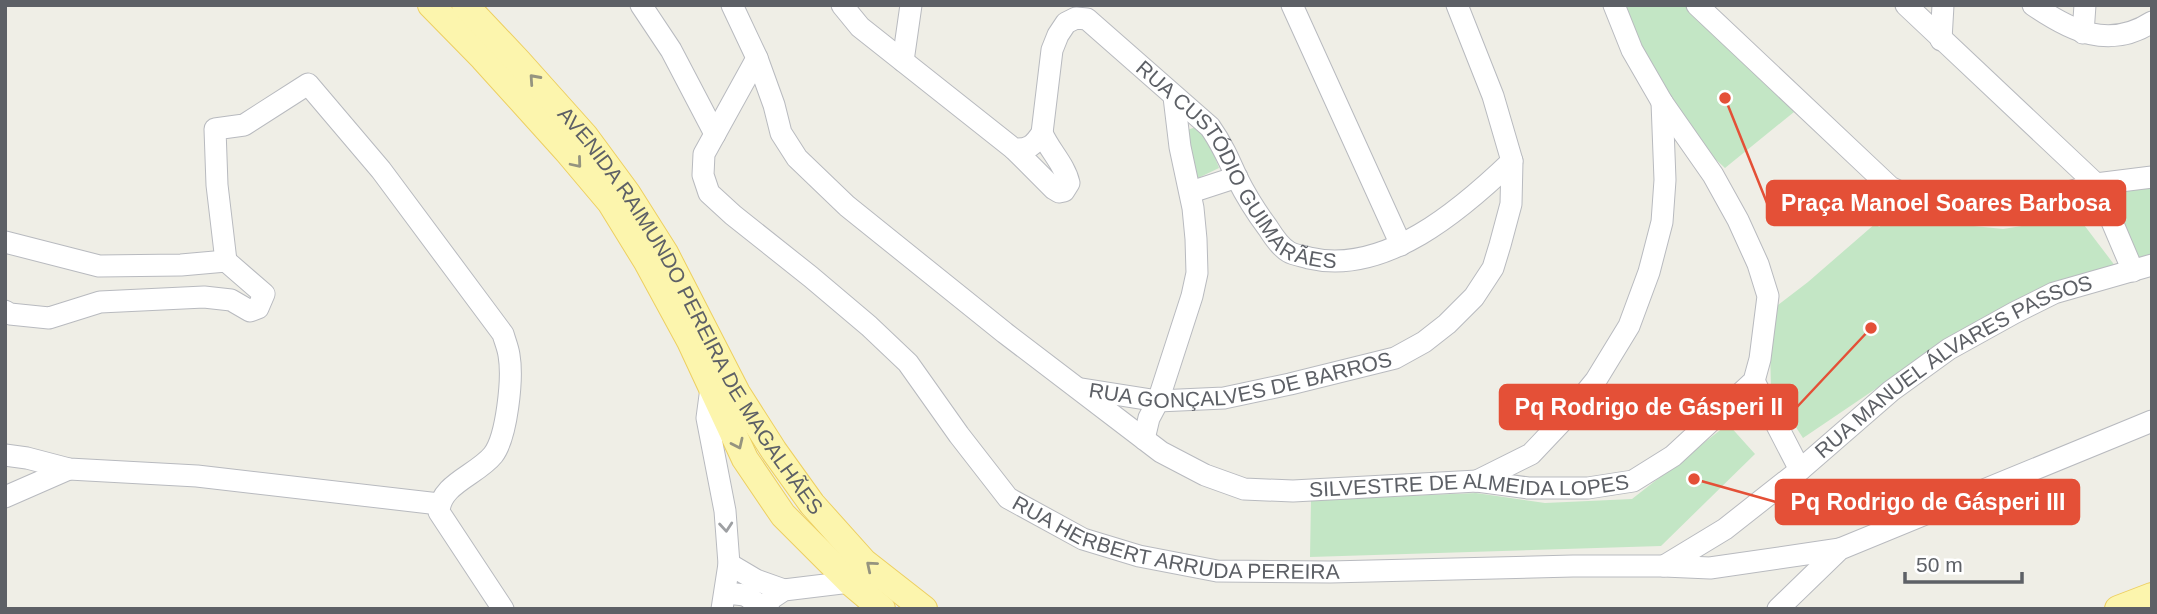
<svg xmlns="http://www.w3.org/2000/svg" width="2157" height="614" font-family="Helvetica,sans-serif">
  <rect width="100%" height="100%" fill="#efeee6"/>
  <path fill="#c3e6c5" d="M1622 5H1684L1745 58 1794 112 1725 168 1701 146 1660 86Z
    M1193 128H1204L1219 168 1194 180 1181 132Z
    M2152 181V258L2138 262 2107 191Z
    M1901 210 1974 226 2003 229 2078 217 2119 271 1942 344 1803 438 1771 389 1769 312 1808 282 1876 223 1879 227Z
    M1728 424 1755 454 1661 546 1310 557 1311 500 1476 493 1545 503 1632 499Z"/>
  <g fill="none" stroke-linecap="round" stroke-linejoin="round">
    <defs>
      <g id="minor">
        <path d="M641 5 671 50 715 134"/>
        <path id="s1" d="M732 5 757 58 774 105 781 133 797 158 847 206 1005 333 1161 452 1205 475 1244 489 1293 491 1477 481 1528 488H1588L1633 481 1673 456 1754 381 1760 359 1768 296 1758 264 1738 220 1713 175 1662 102 1632 50 1614 5"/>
        <path id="s2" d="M842 5 860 27 1014 149C1029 150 1034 145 1042 133L1052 50 1058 35 1066 23 1076 18 1087 19 1210 127C1222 144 1229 160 1237 178 1246 196 1256 212 1268 228 1273 236 1280 247 1289 252 1294 255 1303 256 1309 258 1385 276 1462 209 1512 161"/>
        <path d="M1292 5 1401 245"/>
        <path d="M1697 5 1890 187 1929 206 1947 210H1976L2021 206 2096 184 2152 177"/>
        <path d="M1906 5 2096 184 2133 271"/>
        <path d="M2033 5C2071 31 2109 50 2152 22"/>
        <path d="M2083 33 2085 5"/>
        <path d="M1941 40 1943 5"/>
        <path id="s3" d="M757 58 704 154 703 175 709 193 733 215 811 277 869 326 908 363 959 435 1008 498 1083 539 1139 556 1217 571 1330 572 1573 566H1664L1710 568 1840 549"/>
        <path d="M903 61 911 5"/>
        <path d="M1014 149 1054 189 1059 192 1064 191 1069 183C1065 165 1049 150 1042 133"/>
        <path d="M1191 192 1237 177"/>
        <path d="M5 242 99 266 181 265 226 261 264 294 258 308 250 311 231 300 204 297 100 302 49 318 10 314 5 311"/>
        <path d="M226 261 217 185 215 129 244 125 308 84 381 170 503 334C505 341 508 348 509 355 513 378 507 437 493 455 477 475 440 484 439 512L503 609"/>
        <path d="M1754 381 1800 470"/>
        <path d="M711 388 707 418 725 511 729 564 722 609"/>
        <path id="s4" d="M1082 389 1158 401 1224 398 1290 384 1395 358 1424 342 1447 324 1474 297 1493 268 1500 245 1511 204 1512 161 1493 96 1457 5"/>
        <path d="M1144 439 1149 418 1158 401 1192 296 1197 273 1196 239 1193 208 1180 147 1174 97"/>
        <path d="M5 455 27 458 69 469 197 476 439 504"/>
        <path d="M1477 481 1531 454 1566 417 1596 380 1629 326 1649 272 1662 222 1665 180 1662 102"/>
        <path d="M5 497 69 469"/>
        <path d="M729 564 756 580 784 590"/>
        <path id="s5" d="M1664 566 1725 529 1800 470 1891 391 1949 349 2014 313 2054 293 2152 265"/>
        <path d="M726 593 745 595 764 608"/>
        <path d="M764 609 772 598 784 590 850 582"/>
        <path d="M1778 609 1840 549 2152 421"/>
      </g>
      <g id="major">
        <path d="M431 5 483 58 567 151 610 202 647 262 690 341 745 459 783 515 850 582 882 609"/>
        <path id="s6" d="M465 5 517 60 585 136 627 193 665 253 737 393 774 451 812 504 864 562 924 609"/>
        <path d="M2118 609 2152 596"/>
      </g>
    </defs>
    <use href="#minor" stroke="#b8babf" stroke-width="23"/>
    <use href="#major" stroke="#edcf61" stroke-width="28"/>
    <use href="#minor" stroke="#fff" stroke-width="21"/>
    <use href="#major" stroke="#fcf5ad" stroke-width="26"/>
  </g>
  <defs><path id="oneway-chevron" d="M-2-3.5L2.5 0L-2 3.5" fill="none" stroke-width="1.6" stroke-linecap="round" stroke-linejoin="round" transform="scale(1.75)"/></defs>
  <g stroke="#95947f">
    <use href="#oneway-chevron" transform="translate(534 79) rotate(-132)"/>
    <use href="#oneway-chevron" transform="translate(577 163) rotate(50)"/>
    <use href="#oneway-chevron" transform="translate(738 444) rotate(65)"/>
    <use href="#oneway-chevron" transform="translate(871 566) rotate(-140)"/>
  </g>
  <use stroke="#9ea0a3" href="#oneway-chevron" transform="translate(726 527) rotate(85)"/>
  <g text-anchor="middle" stroke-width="5" stroke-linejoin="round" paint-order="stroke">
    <g font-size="21" fill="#5d6066" stroke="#fff">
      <text dy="7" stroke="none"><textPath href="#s2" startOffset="611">RUA CUSTÓDIO GUIMARÃES</textPath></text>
      <text dy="7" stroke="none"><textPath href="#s6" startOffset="382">AVENIDA RAIMUNDO PEREIRA DE MAGALHÃES</textPath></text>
      <text dy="7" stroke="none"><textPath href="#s4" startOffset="161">RUA GONÇALVES DE BARROS</textPath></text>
      <text dy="7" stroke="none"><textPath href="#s5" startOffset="354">RUA MANUEL ÁLVARES PASSOS</textPath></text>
      <text dy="7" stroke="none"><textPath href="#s1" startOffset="952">SILVESTRE DE ALMEIDA LOPES</textPath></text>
      <text dy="7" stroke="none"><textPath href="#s3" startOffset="756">RUA HERBERT ARRUDA PEREIRA</textPath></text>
    </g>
  </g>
  <path fill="none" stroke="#e45037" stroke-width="2.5" d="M1725 98L1767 203M1871 328L1797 407M1694 479L1776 502"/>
  <g fill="#e45037" stroke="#fff" stroke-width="2.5">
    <circle cx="1725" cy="98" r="7"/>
    <circle cx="1871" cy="328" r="7"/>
    <circle cx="1694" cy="479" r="7"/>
  </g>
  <g fill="#e45037" stroke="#e45037" stroke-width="2.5">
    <rect x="1767" y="181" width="358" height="44" rx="7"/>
    <rect x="1500" y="385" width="297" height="44" rx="7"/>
    <rect x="1776" y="480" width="303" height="44" rx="7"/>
  </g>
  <g font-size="23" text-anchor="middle" font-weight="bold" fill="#fff">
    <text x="1946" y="211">Praça Manoel Soares Barbosa</text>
    <text x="1649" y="415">Pq Rodrigo de Gásperi II</text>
    <text x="1928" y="510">Pq Rodrigo de Gásperi III</text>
  </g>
  <rect width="2157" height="614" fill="none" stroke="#5d6066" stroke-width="14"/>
  <path d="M1905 572v10h117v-10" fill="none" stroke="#5d6066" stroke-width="3.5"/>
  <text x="1916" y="572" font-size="21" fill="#5d6066" stroke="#ffffff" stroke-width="5" paint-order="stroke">50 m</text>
</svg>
